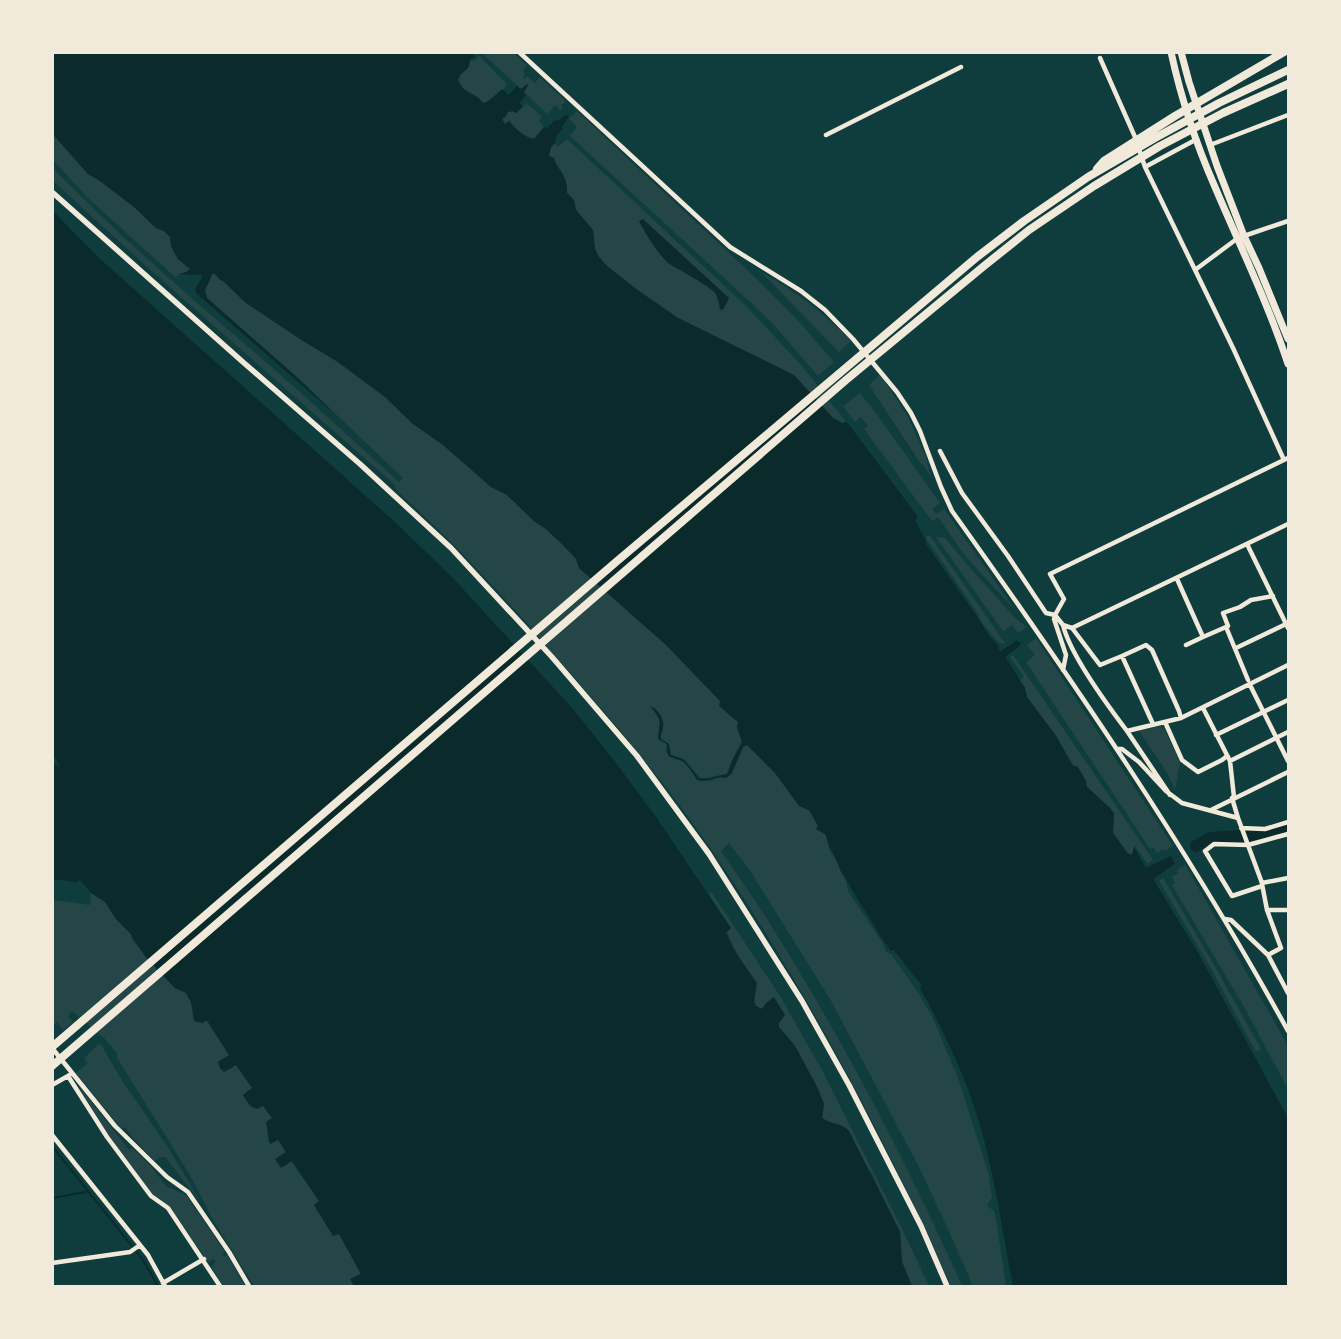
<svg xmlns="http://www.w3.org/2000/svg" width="1341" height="1339" font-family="'Varela Round',sans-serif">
  <rect width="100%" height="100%" fill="#0f3d3e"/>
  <path fill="#244646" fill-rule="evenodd" d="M482 53H514L527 66 523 71 525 74 523 77 525 79 527 76 535 83 540 77 566 101 561 106 563 108 560 110 555 105 547 114 524 92 528 85 521 89Z
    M479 56 507 84 502 91H499L486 103H483C475 92 464 95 458 80L460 75 468 68 471 59 474 61Z
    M527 103 542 117 539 121 544 127 534 139C523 137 516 129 509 121L505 124 502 119 506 116 508 112 517 111Z
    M577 111 758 280 795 317 834 362 818 376 773 324 748 300 570 136 577 127 569 119Z
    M52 134 88 174 100 181 134 207 156 228 164 231 170 237 174 253 178 259 191 269C187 273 180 273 175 277L89 199 53 160Z
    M567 139 746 306 803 367 846 422 842 423 833 418 794 375 678 318 636 289 607 266 599 257 595 249 593 230 576 210 572 198 567 193C568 180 559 163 548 156L551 147 555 144 558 147ZM653 243 729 298 717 300 716 293 691 276 672 265 660 254Z
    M52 167C120 238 195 301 269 365 313 403 356 443 399 482L403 478 299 379 207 298 205 290 209 283 212 274 215 273 246 303 300 339 338 362 385 397 413 424 443 444 491 487 507 495 534 521 546 529 563 545 576 559 579 568 667 645 720 701 729 715 738 722V730L742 742C739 748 734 755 732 761 730 765 731 770 728 773 726 776 706 779 701 779L685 760 671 755 669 752V744L661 739C660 734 662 732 663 727 665 717 657 712 651 706 665 725 659 719 658 739L667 744 666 752 675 759 684 762 700 781H711L719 777 726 778 732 773 743 747 747 744 775 773 805 809 809 810 826 835 829 849 845 876 848 891 882 942 886 952 891 954 917 991 933 1018 959 1081 989 1175 992 1197 987 1206 994 1211 996 1219 1006 1286H973L948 1229 919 1167 830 999 751 872 729 843 721 851C738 876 756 901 772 927 844 1042 907 1162 962 1286H951C884 1136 806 988 713 852 664 780 607 714 549 649 501 593 451 539 396 490L395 485 156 275 53 181Z
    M761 272C796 292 823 312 851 341L839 352Z
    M880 374 908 417 926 457 931 477 923 464H921L869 385Z
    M860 393 876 413 940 503 932 509 936 514 944 509 1016 611 966 557 938 517 932 521 864 429 868 426 861 417 855 422 843 406Z
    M927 536H930L1005 643 1003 644 998 642 983 624 975 609 927 540Z
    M936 537 945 538 964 561 1016 619 1027 627 1018 633 1012 625 1003 631Z
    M1036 638 1173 846 1165 851 1164 849 1157 853 1153 847 1150 849 1026 662 1035 655 1027 645Z
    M1013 655 1153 860 1148 864 1135 846 1132 855 1129 854 1113 833 1114 813 1110 808 1087 787 1056 736 1027 697 1020 680 1024 677 1010 657Z
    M1160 726 1164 728 1180 763 1175 789 1166 771 1139 731Z
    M1185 864 1288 1046V1089L1243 1005 1172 885 1175 883 1172 877 1178 873 1177 870Z
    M1163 878 1213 963 1261 1049 1256 1052 1209 965 1159 881Z
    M91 893 105 902 116 919 131 934 132 938 146 957 163 976 175 988 186 993 191 1002 206 1020 229 1055 224 1072 236 1065 252 1088 243 1095 249 1105 253 1108 263 1105 272 1118 266 1122C268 1129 267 1136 269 1143L278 1139 286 1153 275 1159 291 1161 319 1201 314 1205 333 1236 339 1233 361 1274 350 1279 354 1286H254L213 1220 191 1177 169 1141 117 1058V1053L104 1038 72 1011 68 1016 73 1022 63 1030 57 1022 53 1025V900L90 905Z
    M709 893H712L780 996 823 1072 902 1229 929 1286H912L902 1262 900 1232 870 1170 867 1169 849 1131 822 1118 824 1104 817 1087 795 1046 783 1032 779 1027V1023L766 1003 762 1009 756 1006 754 1002 756 983 737 954Z
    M100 1043 121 1079 167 1146 199 1199H198L165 1157H160L155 1161 134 1139 125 1127 122 1129 76 1073 88 1063 84 1058Z
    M76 1082 129 1150 132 1148 151 1166 166 1186 186 1195 225 1252 222 1254 224 1257 227 1255 245 1286H223L211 1266 216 1262 214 1259 208 1262 170 1207 152 1194 110 1137Z"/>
  <path fill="#0a2a2b" d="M53 52 472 53 475 56 470 60 468 68 460 75 458 80C465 96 475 91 483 103 490 102 498 93 502 89L509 95 517 86 521 89 527 84 528 85 524 92 526 95 519 103 523 107 516 113 512 111 508 112 506 116 502 119 505 124 509 121C516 129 524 137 534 139L544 127 547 128 555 120 557 121 566 115 569 116 562 127 563 128 556 137V141L551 147 549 156 554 158C558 173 568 174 567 193L574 200 576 210 593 230 595 249 599 257 607 266 636 289 678 318 794 375 833 418 842 423 846 422 850 426 918 517 915 520 926 541V544L976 615 990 637 999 646 998 650 1001 651 1017 640 1018 642H1022L1020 644V646L1006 656V658L1025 688 1027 697 1056 736 1072 765 1078 767 1086 781 1087 787 1110 808 1114 814 1113 833 1127 853 1132 855 1134 847 1146 868 1171 856 1175 864 1153 879 1197 951 1288 1118V1286H1013C1003 1235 996 1183 982 1132 968 1082 945 1033 920 988L922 986 894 950 891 951 881 937 840 870C837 857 828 848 826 835L816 829 818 826 809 810 799 806 775 773 747 745 743 747 732 773 726 778C716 775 709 783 697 780 695 776 685 762 681 760 670 756 666 760 667 744L658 739C659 720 664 723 650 706 658 709 664 718 663 727 663 732 660 734 661 739L669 744 671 755 683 759 699 778C709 780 717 775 727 774L732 761 742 742 737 727 738 722 719 706 720 701 666 645 579 568 576 559 563 545 546 529 534 521 507 495 491 487 443 445 413 424 385 397 338 362 300 339 246 303 223 281 220 280 215 274H212L205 290 207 298 299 379 336 415 196 293 195 289 203 276 199 274 191 275 179 274 186 272 190 269 178 259 171 246 170 237 164 231 156 228 134 207 100 181 88 174 53 134Z
    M53 211 99 258 395 522 451 576 573 709 613 759 654 814 731 928 726 933C733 951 746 967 757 983L754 1002 756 1006 762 1009 766 1003 774 997 785 1015 779 1023V1027L795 1046 817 1087 824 1104 822 1118C829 1124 843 1123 849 1131L900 1232 902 1262 912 1286H354L350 1279 361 1274 339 1234 333 1236 314 1205 319 1201 292 1161 281 1168 275 1159 286 1152 278 1140 270 1144 266 1122 272 1118 263 1106 257 1109C249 1106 247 1101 243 1095L252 1088 236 1065 224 1072 220 1068 218 1062 229 1055 207 1020 202 1023 194 1021 191 1002 186 993 175 988 146 957 132 938 131 934 116 919 105 902 91 893 80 880 76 882 53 879V762L59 767 60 766 53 755Z
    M643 219 729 298 723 310 720 309C719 304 718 298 716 294 711 286 679 270 671 265 661 259 644 232 639 221Z"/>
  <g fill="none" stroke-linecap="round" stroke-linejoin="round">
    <path stroke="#0a2a2b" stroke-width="2" d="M52 1146 143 1260 158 1286
      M52 1198 86 1192"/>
    <path stroke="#0a2a2b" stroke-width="12" d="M1196 846 1210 838 1259 835 1288 825"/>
    <path stroke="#f1e9da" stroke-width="4.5" d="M519 52 730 247 801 291 825 310 853 339 897 392 911 413 920 431 941 487 952 511C1072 679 1189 850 1288 1031
      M1100 58 1135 137 1145 167 1233 348 1284 460
      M826 135 961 67
      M1210 145 1288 115
      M1145 167 1197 139
      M1195 270 1238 238 1288 221
      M940 451 962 493 1008 556 1046 613 1055 615 1064 599 1050 574 1288 458
      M1247 544 1288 628
      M1177 579 1203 637 1226 627
      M1063 625 1055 615 1054 619 1066 655 1063 670
      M1072 628 1288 524
      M1186 645 1203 637
      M1236 648 1286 624
      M1122 656 1146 645 1152 650 1179 711 1181 718
      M1248 680 1226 627 1228 626 1223 613 1240 607 1251 600 1273 596
      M1250 685 1288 761
      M1203 708 1230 761 1234 797
      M1165 722 1182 760 1198 772 1222 760 1227 756
      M1127 731C1108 706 1070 654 1063 625L1072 628 1100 665 1122 656 1153 724
      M1216 735 1288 700
      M1117 749H1122L1139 762 1166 791 1182 803 1238 818 1262 883 1288 878
      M1230 761 1288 732
      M1170 795 1127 731 1181 718 1288 665
      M1232 798 1238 818
      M1211 810 1288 772
      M1241 828 1265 829 1288 822
      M1262 884 1267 910 1281 948 1268 955 1288 993
      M1262 886 1232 896 1205 851 1214 844 1248 845 1288 834
      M1267 910H1288
      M1225 919 1231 920 1268 955
      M52 1048 115 1126 167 1177 188 1192 229 1252 249 1286
      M72 1073 68 1076 107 1137 151 1196 168 1208 220 1286
      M52 1085 68 1076
      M52 1135 148 1255 165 1286
      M52 1263 130 1252 140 1245
      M163 1283 204 1259"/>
    <path stroke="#f1e9da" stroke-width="5.5" d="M52 192 244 363 360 464 451 548 552 657 637 756 709 854 802 1001 849 1085 921 1226 947 1286"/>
    <path stroke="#f1e9da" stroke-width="7" d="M1171 52C1181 98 1196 144 1215 187 1240 246 1268 303 1288 364
      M1181 52 1189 82 1217 166 1244 236 1259 268 1288 339"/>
    <path stroke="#f1e9da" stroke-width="8" d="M1097 169 1104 161 1175 116 1284 52
      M52 1047 616 562 977 257 1024 221 1088 177 1155 138 1219 103 1288 70
      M52 1066 846 380 984 266 1029 230 1094 186 1160 146 1223 113 1288 84"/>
  </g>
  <rect width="1341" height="1339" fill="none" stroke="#f1e9da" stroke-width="108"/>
</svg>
